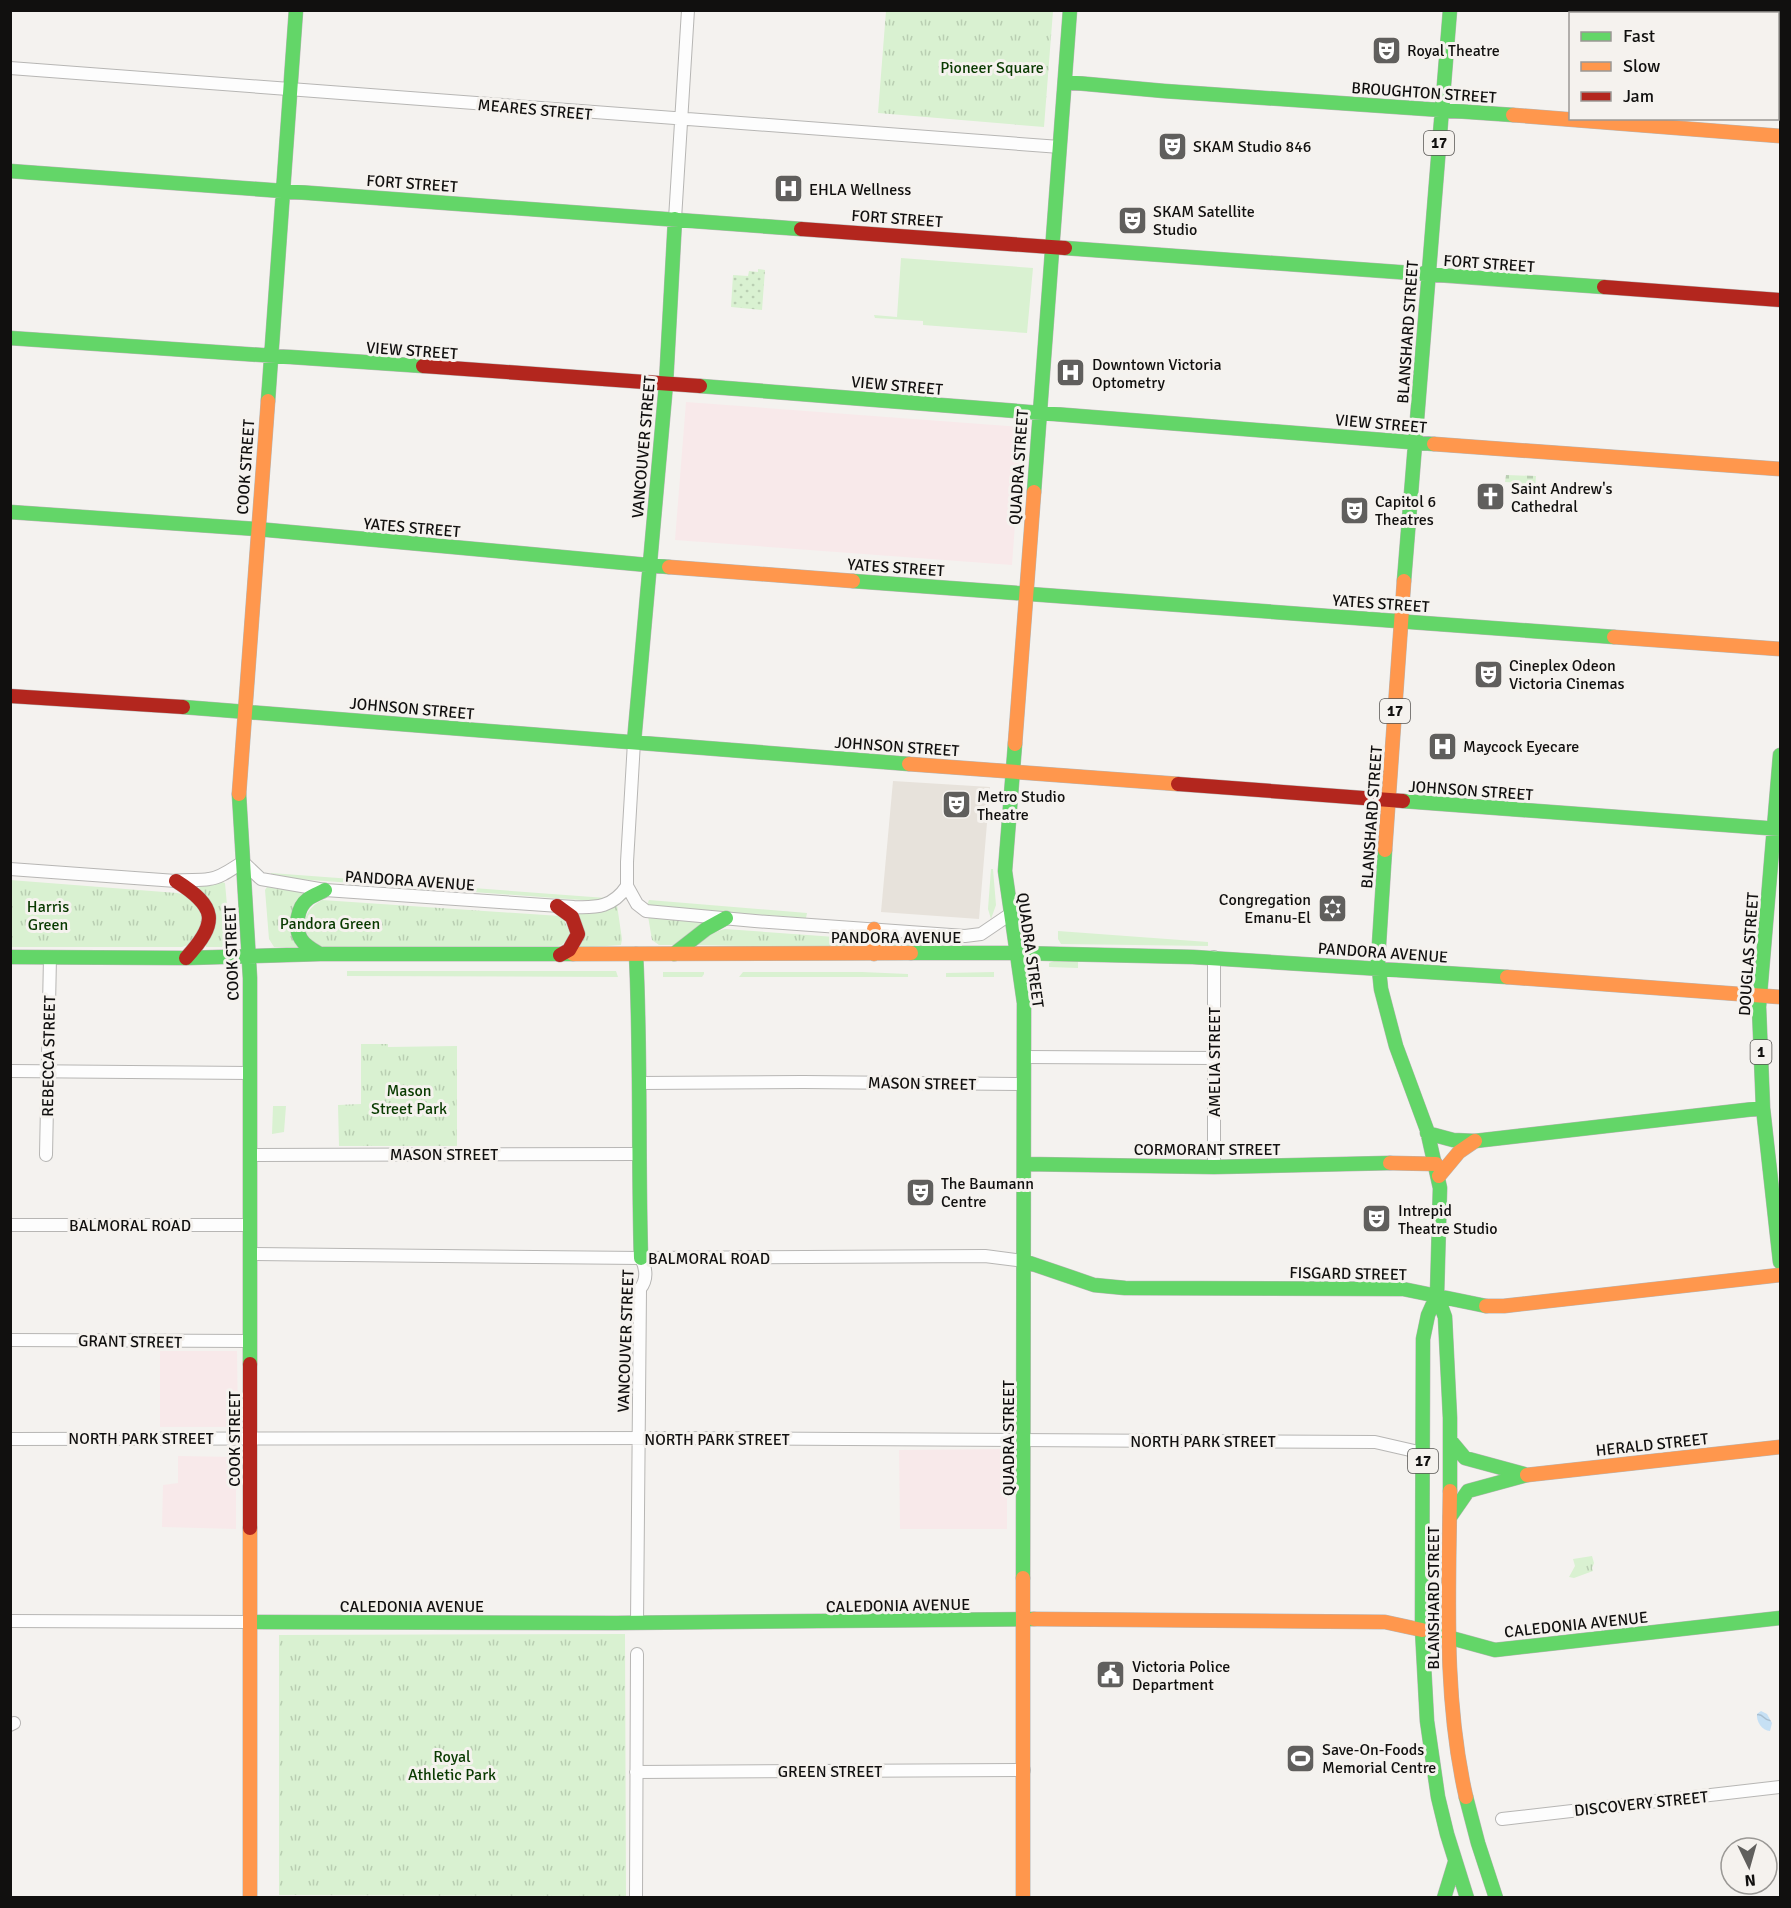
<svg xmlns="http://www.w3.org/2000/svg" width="1791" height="1908" font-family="Signika,sans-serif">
  <defs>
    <pattern id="cemetery-stones" width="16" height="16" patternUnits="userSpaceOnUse" patternTransform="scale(1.5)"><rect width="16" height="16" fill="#d9f1d1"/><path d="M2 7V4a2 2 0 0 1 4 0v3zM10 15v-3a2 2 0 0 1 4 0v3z" fill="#b9ceb2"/></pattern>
    <pattern id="park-tufts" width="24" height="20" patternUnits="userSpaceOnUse" patternTransform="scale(1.5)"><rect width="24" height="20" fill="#d9f1d1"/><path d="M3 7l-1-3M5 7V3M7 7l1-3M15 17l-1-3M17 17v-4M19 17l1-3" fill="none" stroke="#b9ceb2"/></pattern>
    <pattern id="garden-dots" width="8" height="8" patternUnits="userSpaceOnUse" patternTransform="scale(1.5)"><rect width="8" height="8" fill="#d9f1d1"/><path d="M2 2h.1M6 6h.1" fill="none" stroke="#b9ceb2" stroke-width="1.8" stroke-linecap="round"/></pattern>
    <pattern id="water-waves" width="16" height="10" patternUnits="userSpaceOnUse" patternTransform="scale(1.5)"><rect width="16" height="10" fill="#c6e0f4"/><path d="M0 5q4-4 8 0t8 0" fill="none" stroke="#a9bfd0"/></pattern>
  </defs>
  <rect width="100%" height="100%" fill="#f4f2ef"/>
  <path fill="#f8e9ea" d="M686 402 1022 427 1012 565 675 540Z
    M160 1351H237L238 1427H160Z
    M1007 1449V1529H900L899 1450Z
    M178 1456 236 1457V1529L162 1527 163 1485 178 1483Z"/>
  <path fill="#e7e2db" d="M893 781 990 787 979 919 881 912Z"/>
  <path fill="#d9f1d1" d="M901 258 1033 268 1027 333 923 325V321L875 318 874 315 897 317Z
    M991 869H993L996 905 991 919 988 909Z
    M271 873 606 898 595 901 271 877Z
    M649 900 807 913 806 918 652 907 647 905Z
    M1058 931 1208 942V946L1061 944 1058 939Z
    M1054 961H1078V968L1049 967V963Z
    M347 971H616L618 977 347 976Z
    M663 972H704V974L702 977H663Z
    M743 972H862L908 974V977H739Z
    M994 972V977H946V973Z
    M273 1106H286L284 1132 272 1134Z"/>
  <path fill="url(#cemetery-stones)" d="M1506 475 1536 476 1535 490 1521 483 1505 482Z"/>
  <path fill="url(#park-tufts)" d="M886 11H1053L1044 127 878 113Z
    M10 880 177 893C197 897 198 906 204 923L188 945 182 947H11Z
    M222 882 225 883 230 938 222 947H206L199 886Z
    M267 887 303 892 300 947H274L269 939 265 890Z
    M322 900 560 916 563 918 571 935 562 945 558 946 323 947C298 937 299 912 322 900Z
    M617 905 622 939 621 945 578 948 577 912C593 913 603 912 617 905Z
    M648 916 703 922 674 945H659L652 940Z
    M725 929 849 938 862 934 868 939V949L693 945 715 932Z
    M882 936 956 940V943L885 948 881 945Z
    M361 1044H388V1047L457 1046V1146H339L338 1105 361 1104Z
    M1592 1556 1594 1563 1592 1568 1593 1571 1574 1578 1569 1577 1575 1566 1573 1559Z
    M625 1634 626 1896 279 1895V1635Z"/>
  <path fill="url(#garden-dots)" d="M758 269 765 270 762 310 731 307 733 275 748 276 749 271 758 272Z"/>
  <path fill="url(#water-waves)" d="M1761 1711 1767 1714 1772 1723 1770 1731C1762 1731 1756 1721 1757 1714Z"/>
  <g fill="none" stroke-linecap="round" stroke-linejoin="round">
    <defs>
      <path id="street" d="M10 68 1060 147
        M675 219 688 10
        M634 742 627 862V886L637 904 646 911 755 921 965 936 981 934 1009 915
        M10 869 176 881C187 879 198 881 209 879 221 878 233 868 243 862L261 879 325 890 574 907C597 908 613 907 627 886
        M1214 957V1167
        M1024 1057 1214 1058
        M10 1071 250 1073
        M640 1083 803 1082 1024 1084
        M46 1155 50 957
        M250 1155 638 1154
        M10 1225H250
        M250 1254 641 1258 985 1256 1024 1261
        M10 1340 250 1341
        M10 1439 659 1438 1375 1442 1423 1453
        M10 1621 250 1622
        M637 1623 640 1289C648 1279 646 1268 641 1258
        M10 1725 14 1723
        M636 1772 1024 1770
        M1502 1819 1780 1787
        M636 1898 637 1654"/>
      <path id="fast" d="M1065 82 1164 91 1513 115
        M10 171 801 229
        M1065 248 1604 287
        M10 338 423 366
        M700 386 1434 444
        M268 401 296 10
        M1034 492 1070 10
        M10 512 257 529 669 567
        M853 581 1614 637
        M1404 581 1450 10
        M183 707 909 764
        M634 742 666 384 675 219
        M1015 744 1005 871 1024 1003 1023 1578
        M1780 755 1759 1007 1763 1108 1780 1262
        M239 794 250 978V1364
        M1403 801 1780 829
        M1385 850 1378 960 1381 989 1396 1046 1427 1130 1440 1188 1437 1295 1445 1317 1450 1418V1491
        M911 953H1016L1193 957 1507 977
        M320 954C313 950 305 946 301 939 294 928 297 907 308 899 313 895 320 893 325 890
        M636 954C641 1055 638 1157 641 1258
        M674 954 706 929 726 918
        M10 957 186 958 320 954H573
        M1427 1133 1453 1140 1475 1141
        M1475 1141 1763 1108
        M1024 1164 1214 1167 1390 1163
        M1024 1261 1094 1285 1125 1288 1403 1289 1486 1306
        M1437 1295 1428 1315 1423 1339 1422 1629 1427 1721 1438 1797 1447 1834 1467 1898
        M1450 1440 1465 1458 1524 1474
        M1450 1517 1468 1491 1527 1475
        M250 1622 616 1623 1034 1619
        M1422 1630 1495 1650 1780 1618
        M1466 1797 1478 1843 1496 1898
        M1444 1898 1455 1862"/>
      <path id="slow" d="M1513 115 1780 136
        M1434 444 1780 469
        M669 567 853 581
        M1614 637 1780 649
        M1015 744 1034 492
        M909 764 1178 784
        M239 794 268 401
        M1385 850 1404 581
        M874 929V954
        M573 954 911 953
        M1507 977 1780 997
        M1390 1163 1436 1164
        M1439 1176 1459 1152 1475 1141
        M1486 1306H1504L1780 1275
        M1527 1475 1780 1447
        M1450 1491C1449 1593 1443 1696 1466 1797
        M250 1528V1898
        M1034 1619 1385 1622 1422 1630
        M1023 1898V1578"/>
      <path id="jam" d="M801 229 1065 248
        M1604 287 1780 300
        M423 366 700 386
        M10 696 183 707
        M1178 784 1403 801
        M176 881C217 907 219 922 186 958
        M557 906 572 917 578 934 569 950 560 955
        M250 1364V1528"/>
    </defs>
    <use href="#street" stroke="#b7b6b4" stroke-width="14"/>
    <use href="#fast" stroke="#b7b6b4" stroke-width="15"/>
    <use href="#slow" stroke="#b7b6b4" stroke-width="15"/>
    <use href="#jam" stroke="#b7b6b4" stroke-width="15"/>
    <use href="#street" stroke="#fdfdfd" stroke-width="12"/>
    <use href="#fast" stroke="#63d668" stroke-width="14"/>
    <use href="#slow" stroke="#ff974d" stroke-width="14"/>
    <use href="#jam" stroke="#b3261e" stroke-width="14"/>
  </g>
  <defs>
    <symbol id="theatre-square" viewBox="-11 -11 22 22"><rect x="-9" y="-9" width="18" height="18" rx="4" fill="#605f5d" stroke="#f5f2ee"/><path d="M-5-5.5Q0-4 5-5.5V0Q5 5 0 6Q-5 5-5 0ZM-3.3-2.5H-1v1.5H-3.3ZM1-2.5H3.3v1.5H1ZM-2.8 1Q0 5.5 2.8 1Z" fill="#fff"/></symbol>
    <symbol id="hospital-square" viewBox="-11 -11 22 22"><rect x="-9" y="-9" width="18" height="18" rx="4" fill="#605f5d" stroke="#f5f2ee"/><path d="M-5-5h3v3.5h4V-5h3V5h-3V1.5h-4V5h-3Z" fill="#fff"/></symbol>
    <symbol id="church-square" viewBox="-11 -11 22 22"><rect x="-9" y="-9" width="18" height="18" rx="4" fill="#605f5d" stroke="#f5f2ee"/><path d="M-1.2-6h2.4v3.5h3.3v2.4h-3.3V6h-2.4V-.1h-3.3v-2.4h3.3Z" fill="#fff"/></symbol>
    <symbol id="synagogue-square" viewBox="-11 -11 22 22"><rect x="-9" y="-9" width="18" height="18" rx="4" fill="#605f5d" stroke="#f5f2ee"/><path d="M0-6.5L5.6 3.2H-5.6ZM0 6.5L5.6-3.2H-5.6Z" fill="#fff"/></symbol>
    <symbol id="civic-square" viewBox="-11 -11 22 22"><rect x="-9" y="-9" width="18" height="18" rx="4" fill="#605f5d" stroke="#f5f2ee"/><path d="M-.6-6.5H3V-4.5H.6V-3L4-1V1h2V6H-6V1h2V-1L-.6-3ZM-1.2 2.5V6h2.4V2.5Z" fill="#fff"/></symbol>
    <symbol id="stadium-square" viewBox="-11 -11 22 22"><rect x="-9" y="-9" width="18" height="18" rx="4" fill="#605f5d" stroke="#f5f2ee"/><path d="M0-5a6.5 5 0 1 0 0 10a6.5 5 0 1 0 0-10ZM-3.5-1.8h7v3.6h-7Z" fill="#fff"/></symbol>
  </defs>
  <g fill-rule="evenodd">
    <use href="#theatre-square" x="1370" y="34" width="33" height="33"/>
    <use href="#theatre-square" x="1156" y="130" width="33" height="33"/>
    <use href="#hospital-square" x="772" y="172" width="33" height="33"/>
    <use href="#theatre-square" x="1116" y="204" width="33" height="33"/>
    <use href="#hospital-square" x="1054" y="356" width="33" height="33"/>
    <use href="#church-square" x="1474" y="480" width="33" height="33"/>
    <use href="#theatre-square" x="1338" y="494" width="33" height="33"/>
    <use href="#theatre-square" x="1472" y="658" width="33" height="33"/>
    <use href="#hospital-square" x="1426" y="730" width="33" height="33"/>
    <use href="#theatre-square" x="940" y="788" width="33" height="33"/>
    <use href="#synagogue-square" x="1316" y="892" width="33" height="33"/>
    <use href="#theatre-square" x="904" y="1176" width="33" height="33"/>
    <use href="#theatre-square" x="1360" y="1202" width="33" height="33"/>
    <use href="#civic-square" x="1094" y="1658" width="33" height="33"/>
    <use href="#stadium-square" x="1284" y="1742" width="33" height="33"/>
  </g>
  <g text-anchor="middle" stroke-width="6" stroke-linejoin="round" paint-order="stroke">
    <g fill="#f5f2ee" stroke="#555452" stroke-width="1.5">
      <rect x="1424" y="131" width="30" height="24" rx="4.5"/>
      <rect x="1380" y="699" width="30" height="24" rx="4.5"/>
      <rect x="1750.5" y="1040" width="21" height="24" rx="4.5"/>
      <rect x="1408" y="1449" width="30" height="24" rx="4.5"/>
    </g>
    <g font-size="15" font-weight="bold" fill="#11100f">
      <text x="1439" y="148">17</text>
      <text x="1395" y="716">17</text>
      <text x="1761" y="1057">1</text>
      <text x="1423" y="1466">17</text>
    </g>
    <g font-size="16" fill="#11100f" stroke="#f5f2ee" text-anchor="start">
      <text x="1407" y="56">Royal Theatre</text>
      <text x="1193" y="152">SKAM Studio 846</text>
      <text x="809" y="195">EHLA Wellness</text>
      <text x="1153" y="217">SKAM Satellite<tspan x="1153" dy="18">Studio</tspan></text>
      <text x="1092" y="370">Downtown Victoria<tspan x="1092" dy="18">Optometry</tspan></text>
      <text x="1511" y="494">Saint Andrew's<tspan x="1511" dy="18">Cathedral</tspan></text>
      <text x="1375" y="507">Capitol 6<tspan x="1375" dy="18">Theatres</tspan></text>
      <text x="1509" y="671">Cineplex Odeon<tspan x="1509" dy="18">Victoria Cinemas</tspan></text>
      <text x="1463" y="752">Maycock Eyecare</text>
      <text x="977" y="802">Metro Studio<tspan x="977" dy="18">Theatre</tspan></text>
      <text x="1311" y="905" text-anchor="end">Congregation<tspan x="1311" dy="18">Emanu-El</tspan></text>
      <text x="941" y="1189">The Baumann<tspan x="941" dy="18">Centre</tspan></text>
      <text x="1398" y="1216">Intrepid<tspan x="1398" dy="18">Theatre Studio</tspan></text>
      <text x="1132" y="1672">Victoria Police<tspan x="1132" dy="18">Department</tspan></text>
      <text x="1322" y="1755">Save-On-Foods<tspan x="1322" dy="18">Memorial Centre</tspan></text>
    </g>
    <g font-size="16" fill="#093a00" stroke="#f5f2ee">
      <text x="992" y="73">Pioneer Square</text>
      <text x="48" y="912">Harris<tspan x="48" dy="18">Green</tspan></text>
      <text x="330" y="929">Pandora Green</text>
      <text x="409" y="1096">Mason<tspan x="409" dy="18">Street Park</tspan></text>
      <text x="452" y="1762">Royal<tspan x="452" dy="18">Athletic Park</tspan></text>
    </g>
    <g font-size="16" fill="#11100f" stroke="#f5f2ee">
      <text transform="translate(1424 92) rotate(4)" y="6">BROUGHTON STREET</text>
      <text transform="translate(535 109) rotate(5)" y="6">MEARES STREET</text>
      <text transform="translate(412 183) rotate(4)" y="6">FORT STREET</text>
      <text transform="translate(897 218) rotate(4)" y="6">FORT STREET</text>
      <text transform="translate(1489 263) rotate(4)" y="6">FORT STREET</text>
      <text transform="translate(1407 332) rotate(-86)" y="6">BLANSHARD STREET</text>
      <text transform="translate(412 350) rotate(4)" y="6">VIEW STREET</text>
      <text transform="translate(897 385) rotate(5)" y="6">VIEW STREET</text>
      <text transform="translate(1381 423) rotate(5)" y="6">VIEW STREET</text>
      <text transform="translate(643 447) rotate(-85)" y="6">VANCOUVER STREET</text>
      <text transform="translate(245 467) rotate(-86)" y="6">COOK STREET</text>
      <text transform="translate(1018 467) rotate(-86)" y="6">QUADRA STREET</text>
      <text transform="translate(412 527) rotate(5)" y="6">YATES STREET</text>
      <text transform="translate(896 567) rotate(4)" y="6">YATES STREET</text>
      <text transform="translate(1381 603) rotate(4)" y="6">YATES STREET</text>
      <text transform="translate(412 708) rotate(5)" y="6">JOHNSON STREET</text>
      <text transform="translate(897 746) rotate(4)" y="6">JOHNSON STREET</text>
      <text transform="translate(1471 790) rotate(4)" y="6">JOHNSON STREET</text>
      <text transform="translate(1371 817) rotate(-86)" y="6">BLANSHARD STREET</text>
      <text transform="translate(410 880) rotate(4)" y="6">PANDORA AVENUE</text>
      <text x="896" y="943">PANDORA AVENUE</text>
      <text transform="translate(1031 950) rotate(82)" y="6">QUADRA STREET</text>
      <text transform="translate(1383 952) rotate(4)" y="6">PANDORA AVENUE</text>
      <text transform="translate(231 953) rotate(-92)" y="6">COOK STREET</text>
      <text transform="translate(1748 954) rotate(-86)" y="6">DOUGLAS STREET</text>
      <text transform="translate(48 1056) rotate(-89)" y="6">REBECCA STREET</text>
      <text transform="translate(1214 1062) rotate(-90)" y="6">AMELIA STREET</text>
      <text transform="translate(922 1083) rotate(1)" y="6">MASON STREET</text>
      <text x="1207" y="1155">CORMORANT STREET</text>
      <text x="444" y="1160">MASON STREET</text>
      <text x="130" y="1231">BALMORAL ROAD</text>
      <text x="709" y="1264">BALMORAL ROAD</text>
      <text transform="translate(1348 1273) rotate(1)" y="6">FISGARD STREET</text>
      <text transform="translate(130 1341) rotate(1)" y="6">GRANT STREET</text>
      <text transform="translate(625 1341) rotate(-88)" y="6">VANCOUVER STREET</text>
      <text x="141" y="1444">NORTH PARK STREET</text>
      <text transform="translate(1008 1438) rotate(-90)" y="6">QUADRA STREET</text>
      <text transform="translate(234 1439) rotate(-90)" y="6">COOK STREET</text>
      <text x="717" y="1445">NORTH PARK STREET</text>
      <text x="1203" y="1447">NORTH PARK STREET</text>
      <text transform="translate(1652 1444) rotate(-6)" y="6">HERALD STREET</text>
      <text transform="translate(1433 1598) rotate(-90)" y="6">BLANSHARD STREET</text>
      <text transform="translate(898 1605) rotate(-1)" y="6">CALEDONIA AVENUE</text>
      <text x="412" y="1612">CALEDONIA AVENUE</text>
      <text transform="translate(1576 1624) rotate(-6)" y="6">CALEDONIA AVENUE</text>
      <text x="830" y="1777">GREEN STREET</text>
      <text transform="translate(1641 1803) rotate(-6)" y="6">DISCOVERY STREET</text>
    </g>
  </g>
  <rect width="1791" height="1908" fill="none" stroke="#11100f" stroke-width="24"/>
  <rect x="1569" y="12" width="210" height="108" fill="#f5f2ee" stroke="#9a9895" stroke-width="1.5"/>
  <rect x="1581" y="32" width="30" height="9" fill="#63d668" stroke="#9a9895" stroke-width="1.5"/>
  <text x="1623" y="42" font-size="18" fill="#11100f">Fast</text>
  <rect x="1581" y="62" width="30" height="9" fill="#ff974d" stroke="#9a9895" stroke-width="1.5"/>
  <text x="1623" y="72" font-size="18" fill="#11100f">Slow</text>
  <rect x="1581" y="92" width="30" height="9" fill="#b3261e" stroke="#9a9895" stroke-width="1.5"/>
  <text x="1623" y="102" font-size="18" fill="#11100f">Jam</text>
  <g transform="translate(1749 1866) rotate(175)"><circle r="28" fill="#f5f2ee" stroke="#9a9895" stroke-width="1.5"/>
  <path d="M0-4.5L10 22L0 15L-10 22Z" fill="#605f5d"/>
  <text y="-9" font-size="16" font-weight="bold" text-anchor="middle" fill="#11100f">N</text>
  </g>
</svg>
